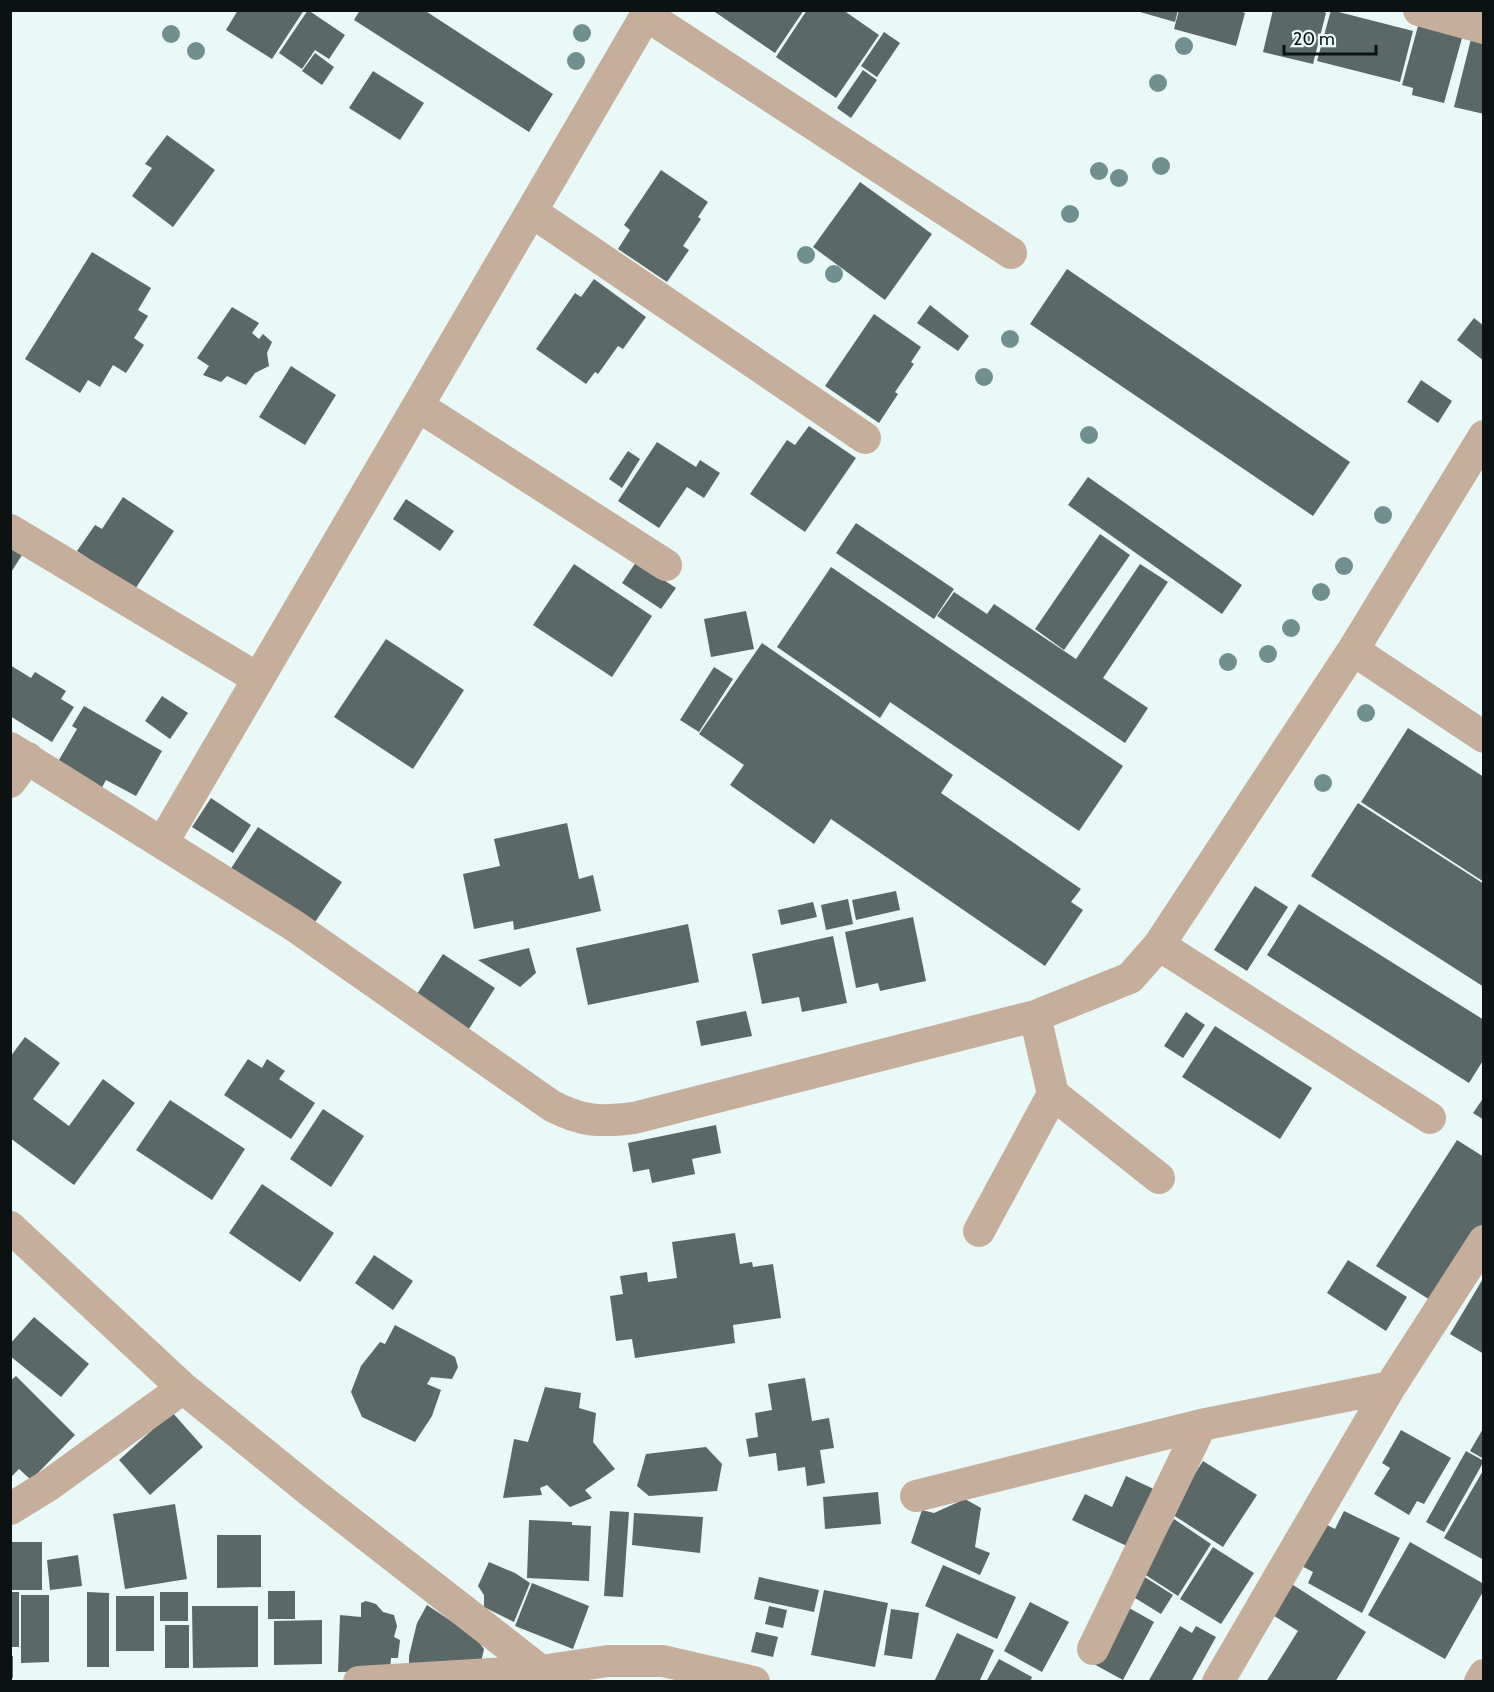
<svg xmlns="http://www.w3.org/2000/svg" width="1494" height="1692" font-family="Cabin,sans-serif">
  <rect width="100%" height="100%" fill="#e8f9f8"/>
  <path fill="#5a6868" d="M238 10H304L272 59 226 30Z
    M308 10 345 35 329 59 315 50 302 69 279 53Z
    M360 10H424L553 94 529 132 354 20Z
    M712 10H804L775 53Z
    M807 10H843L879 35 836 98 776 57Z
    M1133 10H1178L1175 22Z
    M1179 10H1236L1245 13 1236 46 1174 29Z
    M1273 10H1322L1326 13 1313 64 1263 52Z
    M1331 10 1413 31 1400 82 1317 61Z
    M1418 26 1462 38 1444 103 1412 95 1413 88 1402 85Z
    M884 32 900 43 877 77 861 66Z
    M1472 35 1484 37V114L1454 107Z
    M315 53 334 67 322 85 302 71Z
    M863 70 877 80 851 118 837 108Z
    M373 71 424 103 400 140 349 108Z
    M167 135 215 170 173 227 132 196 152 168 145 164Z
    M661 170 708 202 698 217 701 219 683 246 689 250 667 282 618 249 630 230 624 225Z
    M860 182 932 234 885 300 813 247Z
    M92 252 151 288 138 310 148 316 134 338 144 345 126 373 113 365 100 387 88 380 80 393 25 359Z
    M1067 269 1350 462 1313 516 1030 324Z
    M594 279 646 317 623 349 618 346 598 374 595 372 586 384 536 349 575 293 581 297Z
    M930 305 969 336 958 351 917 323Z
    M232 307 259 323 252 333 259 339 263 334 272 342 267 353 269 366 255 373 246 385 227 376 221 382 203 375 209 366 197 358Z
    M874 314 921 347 911 362 914 364 895 392 898 394 879 423 825 386Z
    M1474 318 1484 326V361L1457 340Z
    M291 366 336 395 305 445 259 417Z
    M1421 380 1452 401 1438 423 1407 402Z
    M809 426 856 458 805 532 750 494 787 440 795 445Z
    M657 442 696 467 700 460 720 473 704 498 687 487 659 528 618 501Z
    M628 451 640 459 622 488 609 479Z
    M1088 477 1242 585 1222 614 1068 505Z
    M123 497 174 531 135 589 77 551 95 525 102 529Z
    M406 499 454 531 440 551 393 519Z
    M856 523 954 589 934 619 836 553Z
    M1100 534 1130 555 1064 650 1035 629Z
    M10 548 22 555 10 574Z
    M636 562 676 588 661 609 622 583Z
    M574 564 652 616 612 677 533 625Z
    M1140 564 1168 582 1103 678 1148 708 1125 743 937 616 954 592 987 614 994 604 1076 659Z
    M831 567 1123 766 1079 831 890 702 880 718 777 647Z
    M746 611 754 649 711 657 704 619Z
    M386 639 464 690 413 769 334 717Z
    M762 643 953 775 941 793 1081 889 1071 902 1083 910 1045 966 831 819 814 844 730 785 744 765 699 734Z
    M10 665 31 678 35 672 66 691 61 699 74 707 52 742 10 716Z
    M714 667 733 679 699 732 680 720Z
    M162 696 188 713 170 739 145 721Z
    M84 706 162 751 136 796 106 780 100 791 56 765 77 729 72 726Z
    M1408 728 1484 777V882L1361 802Z
    M211 798 251 825 233 853 192 827Z
    M1358 803 1484 884V987L1311 876Z
    M567 823 579 879 593 875 601 911 514 930 513 921 474 929 463 874 500 866 494 839Z
    M258 827 342 882 309 931 226 876Z
    M1255 886 1288 907 1247 971 1214 950Z
    M896 891 900 910 856 920 852 900Z
    M848 899 853 924 826 930 821 905Z
    M813 902 817 917 781 925 778 910Z
    M1299 904 1484 1020V1059L1469 1083 1267 955Z
    M913 917 926 981 880 991 878 983 856 988 845 932Z
    M688 924 699 982 588 1005 576 948Z
    M833 936 847 1003 802 1012 799 997 762 1004 752 954Z
    M529 948 536 973 520 987 478 960Z
    M443 954 495 988 467 1032 415 997Z
    M746 1011 752 1036 701 1046 696 1021Z
    M1186 1012 1205 1025 1183 1058 1164 1046Z
    M1215 1026 1312 1088 1280 1139 1182 1077Z
    M25 1037 60 1063 33 1099 69 1126 103 1079 135 1103 74 1185 10 1138V1057Z
    M248 1059 262 1068 267 1059 285 1071 279 1079 315 1103 291 1139 224 1095Z
    M1484 1097V1120L1473 1113Z
    M170 1100 245 1149 212 1200 136 1150Z
    M323 1109 364 1136 331 1187 290 1159Z
    M716 1125 721 1153 692 1159 695 1174 652 1183 649 1169 633 1172 628 1143Z
    M1457 1140 1484 1157V1227L1435 1303 1376 1266Z
    M262 1184 334 1233 300 1282 229 1233Z
    M735 1233 740 1264 752 1262 753 1267 773 1264 781 1318 733 1325 735 1343 635 1358 632 1339 616 1341 610 1296 623 1294 620 1276 647 1272 648 1282 677 1278 672 1242Z
    M374 1255 413 1281 393 1310 355 1283Z
    M1348 1260 1407 1297 1386 1331 1327 1293Z
    M1484 1277V1354L1450 1334Z
    M34 1317 89 1364 61 1397 10 1356V1344Z
    M395 1325 455 1357 458 1367 452 1379 431 1377 427 1384 441 1390 432 1416 415 1442 362 1417 351 1392 361 1366 380 1342 385 1344Z
    M16 1376 75 1435 31 1480 19 1469 10 1478V1381Z
    M805 1378 812 1421 829 1418 834 1448 820 1450 825 1483 807 1486 805 1467 778 1471 776 1453 749 1457 746 1439 758 1437 755 1413 772 1410 768 1384Z
    M545 1387 581 1393 579 1408 596 1413 593 1442 615 1469 585 1490 592 1498 570 1507 547 1485 540 1488 542 1495 503 1498 514 1439 528 1442Z
    M172 1412 203 1447 150 1495 119 1460Z
    M1484 1427V1459L1470 1451Z
    M1401 1430 1451 1458 1424 1504 1417 1501 1409 1515 1374 1494 1390 1468 1382 1463Z
    M706 1447 722 1464 717 1491 649 1496 637 1486 646 1454Z
    M1466 1451 1484 1461 1444 1532 1426 1522Z
    M1203 1461 1257 1495 1223 1547 1170 1513Z
    M1484 1469V1560L1444 1538Z
    M1126 1476 1158 1491 1131 1548 1072 1520 1085 1494 1112 1507Z
    M878 1492 881 1524 825 1529 823 1497Z
    M965 1499 981 1508 975 1547 990 1553 980 1575 911 1543 922 1510 934 1513Z
    M175 1504 187 1579 125 1589 113 1514Z
    M610 1511 629 1512 623 1597 604 1596Z
    M1344 1511 1400 1538 1362 1613 1308 1583 1313 1572 1298 1564 1319 1521 1335 1529Z
    M634 1513 703 1517 700 1553 632 1545Z
    M1174 1519 1211 1544 1178 1596 1141 1572Z
    M529 1520 572 1522V1525L591 1526 589 1581 527 1578Z
    M217 1535H261V1587L217 1588Z
    M10 1542H42V1590H10Z
    M1410 1542 1484 1584V1590L1445 1659 1368 1615Z
    M1213 1547 1254 1573 1221 1624 1180 1599Z
    M78 1555 82 1586 50 1590 47 1560Z
    M489 1562 515 1573 530 1583 514 1622 484 1607V1595L478 1586Z
    M943 1565 1016 1597 997 1639 925 1606Z
    M1140 1574 1173 1595 1161 1614 1127 1593Z
    M759 1577 819 1590 814 1612 754 1599Z
    M1287 1581 1366 1632 1335 1682H1266L1298 1631 1268 1612Z
    M532 1583 589 1606 573 1649 515 1626Z
    M824 1590 888 1603 875 1667 811 1655Z
    M268 1591H295V1619H268Z
    M10 1592H19V1647H10Z
    M87 1592 109 1593V1667H87Z
    M160 1592H188V1621H160Z
    M21 1595H49V1662L21 1663Z
    M116 1596H154V1651H116Z
    M366 1601 376 1604 383 1612 394 1615 397 1626 394 1637 400 1640 398 1658H391L390 1671 338 1672 340 1615 361 1617V1603Z
    M1030 1602 1069 1622 1042 1672 1004 1651Z
    M1122 1604 1154 1622 1123 1680 1090 1662Z
    M427 1605 475 1637 484 1649 481 1662 409 1675V1656L417 1623Z
    M192 1606H258V1667L193 1668Z
    M769 1606 787 1610 783 1628 765 1624Z
    M891 1609 919 1613 912 1659 884 1655Z
    M322 1620V1664L274 1665V1621Z
    M165 1625H189V1668H165Z
    M1180 1626 1192 1633 1196 1626 1216 1637 1191 1682H1148Z
    M756 1632 778 1637 773 1657 751 1652Z
    M957 1633 994 1650 979 1682H934Z
    M10 1656H13V1678H10Z
    M999 1659 1032 1677 1030 1682H986Z"/>
  <g fill="none" stroke-linecap="round" stroke-linejoin="round">
    <path stroke="#c7ae9a" stroke-width="32" d="M1419 10 1484 28
      M646 15 1011 253
      M532 212 865 438
      M418 406 666 565
      M10 530 257 678
      M1353 650 1484 737
      M10 748 293 925 552 1106C583 1122 600 1122 634 1118L1035 1016 1130 978 1159 945 1353 650 1484 436
      M10 782 28 758
      M163 842 649 10
      M1159 945 1430 1118
      M1035 1016 1053 1094 1159 1178
      M10 1227 183 1388 315 1495 541 1671
      M979 1231 1053 1094
      M916 1496 1201 1425 1390 1387
      M10 1509 49 1485 183 1388
      M1093 1649 1201 1425
      M359 1682 541 1671 608 1661H663L754 1682
      M1218 1682 1390 1387 1484 1241
      M1480 1682 1484 1675"/>
  </g>
  <g fill="#709090">
    <circle cx="582" cy="33" r="9"/>
    <circle cx="171" cy="34" r="9"/>
    <circle cx="1184" cy="46" r="9"/>
    <circle cx="196" cy="51" r="9"/>
    <circle cx="576" cy="61" r="9"/>
    <circle cx="1158" cy="83" r="9"/>
    <circle cx="1161" cy="166" r="9"/>
    <circle cx="1099" cy="171" r="9"/>
    <circle cx="1119" cy="178" r="9"/>
    <circle cx="1070" cy="214" r="9"/>
    <circle cx="806" cy="255" r="9"/>
    <circle cx="834" cy="274" r="9"/>
    <circle cx="1010" cy="339" r="9"/>
    <circle cx="984" cy="377" r="9"/>
    <circle cx="1089" cy="435" r="9"/>
    <circle cx="1383" cy="515" r="9"/>
    <circle cx="1344" cy="566" r="9"/>
    <circle cx="1321" cy="592" r="9"/>
    <circle cx="1291" cy="628" r="9"/>
    <circle cx="1268" cy="654" r="9"/>
    <circle cx="1228" cy="662" r="9"/>
    <circle cx="1366" cy="713" r="9"/>
    <circle cx="1323" cy="783" r="9"/>
  </g>
  <rect width="1494" height="1692" fill="none" stroke="#0c1212" stroke-width="24"/>
  <path d="M1284 45v9h92v-9" fill="none" stroke="#0c1212" stroke-width="3"/>
  <text x="1293" y="45" font-size="18" fill="#0c1212" stroke="#e8f9f8" stroke-width="4.5" paint-order="stroke">20 m</text>
</svg>
